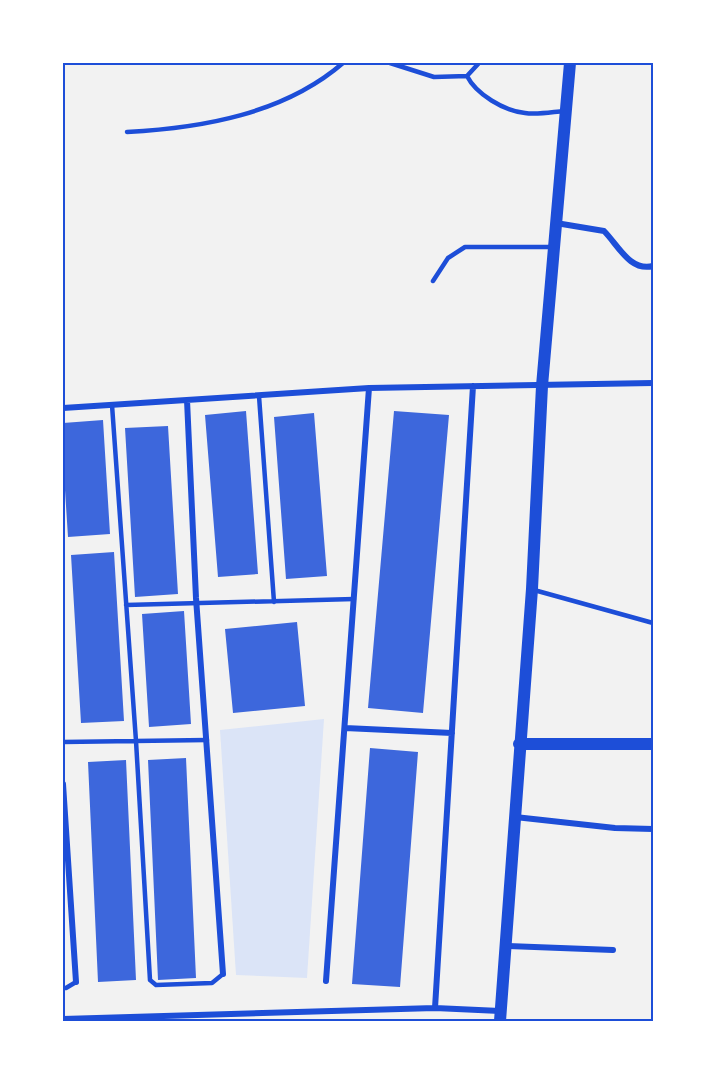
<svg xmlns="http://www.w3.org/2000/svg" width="716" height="1084" font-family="'IBM Plex Sans',sans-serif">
  <rect width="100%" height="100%" fill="#f2f2f2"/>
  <path fill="#dbe4f7" d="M324 719 307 978 236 975 220 730Z"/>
  <path fill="#3d67dc" d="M246 411 258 574 218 577 205 415Z
    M394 411 449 415 423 713 368 708Z
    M314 413 327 576 286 579 274 417Z
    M103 420 110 534 68 537 63 459V423Z
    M168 426 178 594 135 597 125 428Z
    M114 552 124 721 81 723 71 555Z
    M184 611 191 724 149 727 142 614Z
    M297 622 305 706 233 713 225 629Z
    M370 748 418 752 400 987 352 984Z
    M186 758 196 978 158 980 148 760Z
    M126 760 136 980 98 982 88 762Z"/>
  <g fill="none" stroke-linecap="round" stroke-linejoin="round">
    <path stroke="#1d4ed8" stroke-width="4.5" d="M390 63 434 77 467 76 479 63
      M467 76C476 94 504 111 525 113 537 115 552 112 564 111
      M127 132C202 128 284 114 343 63
      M433 281 448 258 465 247H552
      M259 396 274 602
      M112 405 136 741 150 980 156 985 212 983 223 974
      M534 590 653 623
      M126 605 354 599
      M63 742 207 740
      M63 988H66L76 982"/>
    <path stroke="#1d4ed8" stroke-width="6" d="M556 223 604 231C618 245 630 272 653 266
      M187 400 196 598 223 974
      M63 408 369 388 653 383
      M345 728 452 733
      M63 784 76 982
      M515 817 615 828 653 829
      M506 946 613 950
      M326 981 369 388
      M435 1008 473 386
      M63 1019 435 1008 500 1011"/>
    <path stroke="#1d4ed8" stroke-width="12" d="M519 744H653
      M500 1021 532 589 542 386 570 63"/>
  </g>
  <rect width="716" height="1084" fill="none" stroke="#ffffff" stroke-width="129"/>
  <rect x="64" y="64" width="588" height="956" fill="none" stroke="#1d4ed8" stroke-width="2"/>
</svg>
